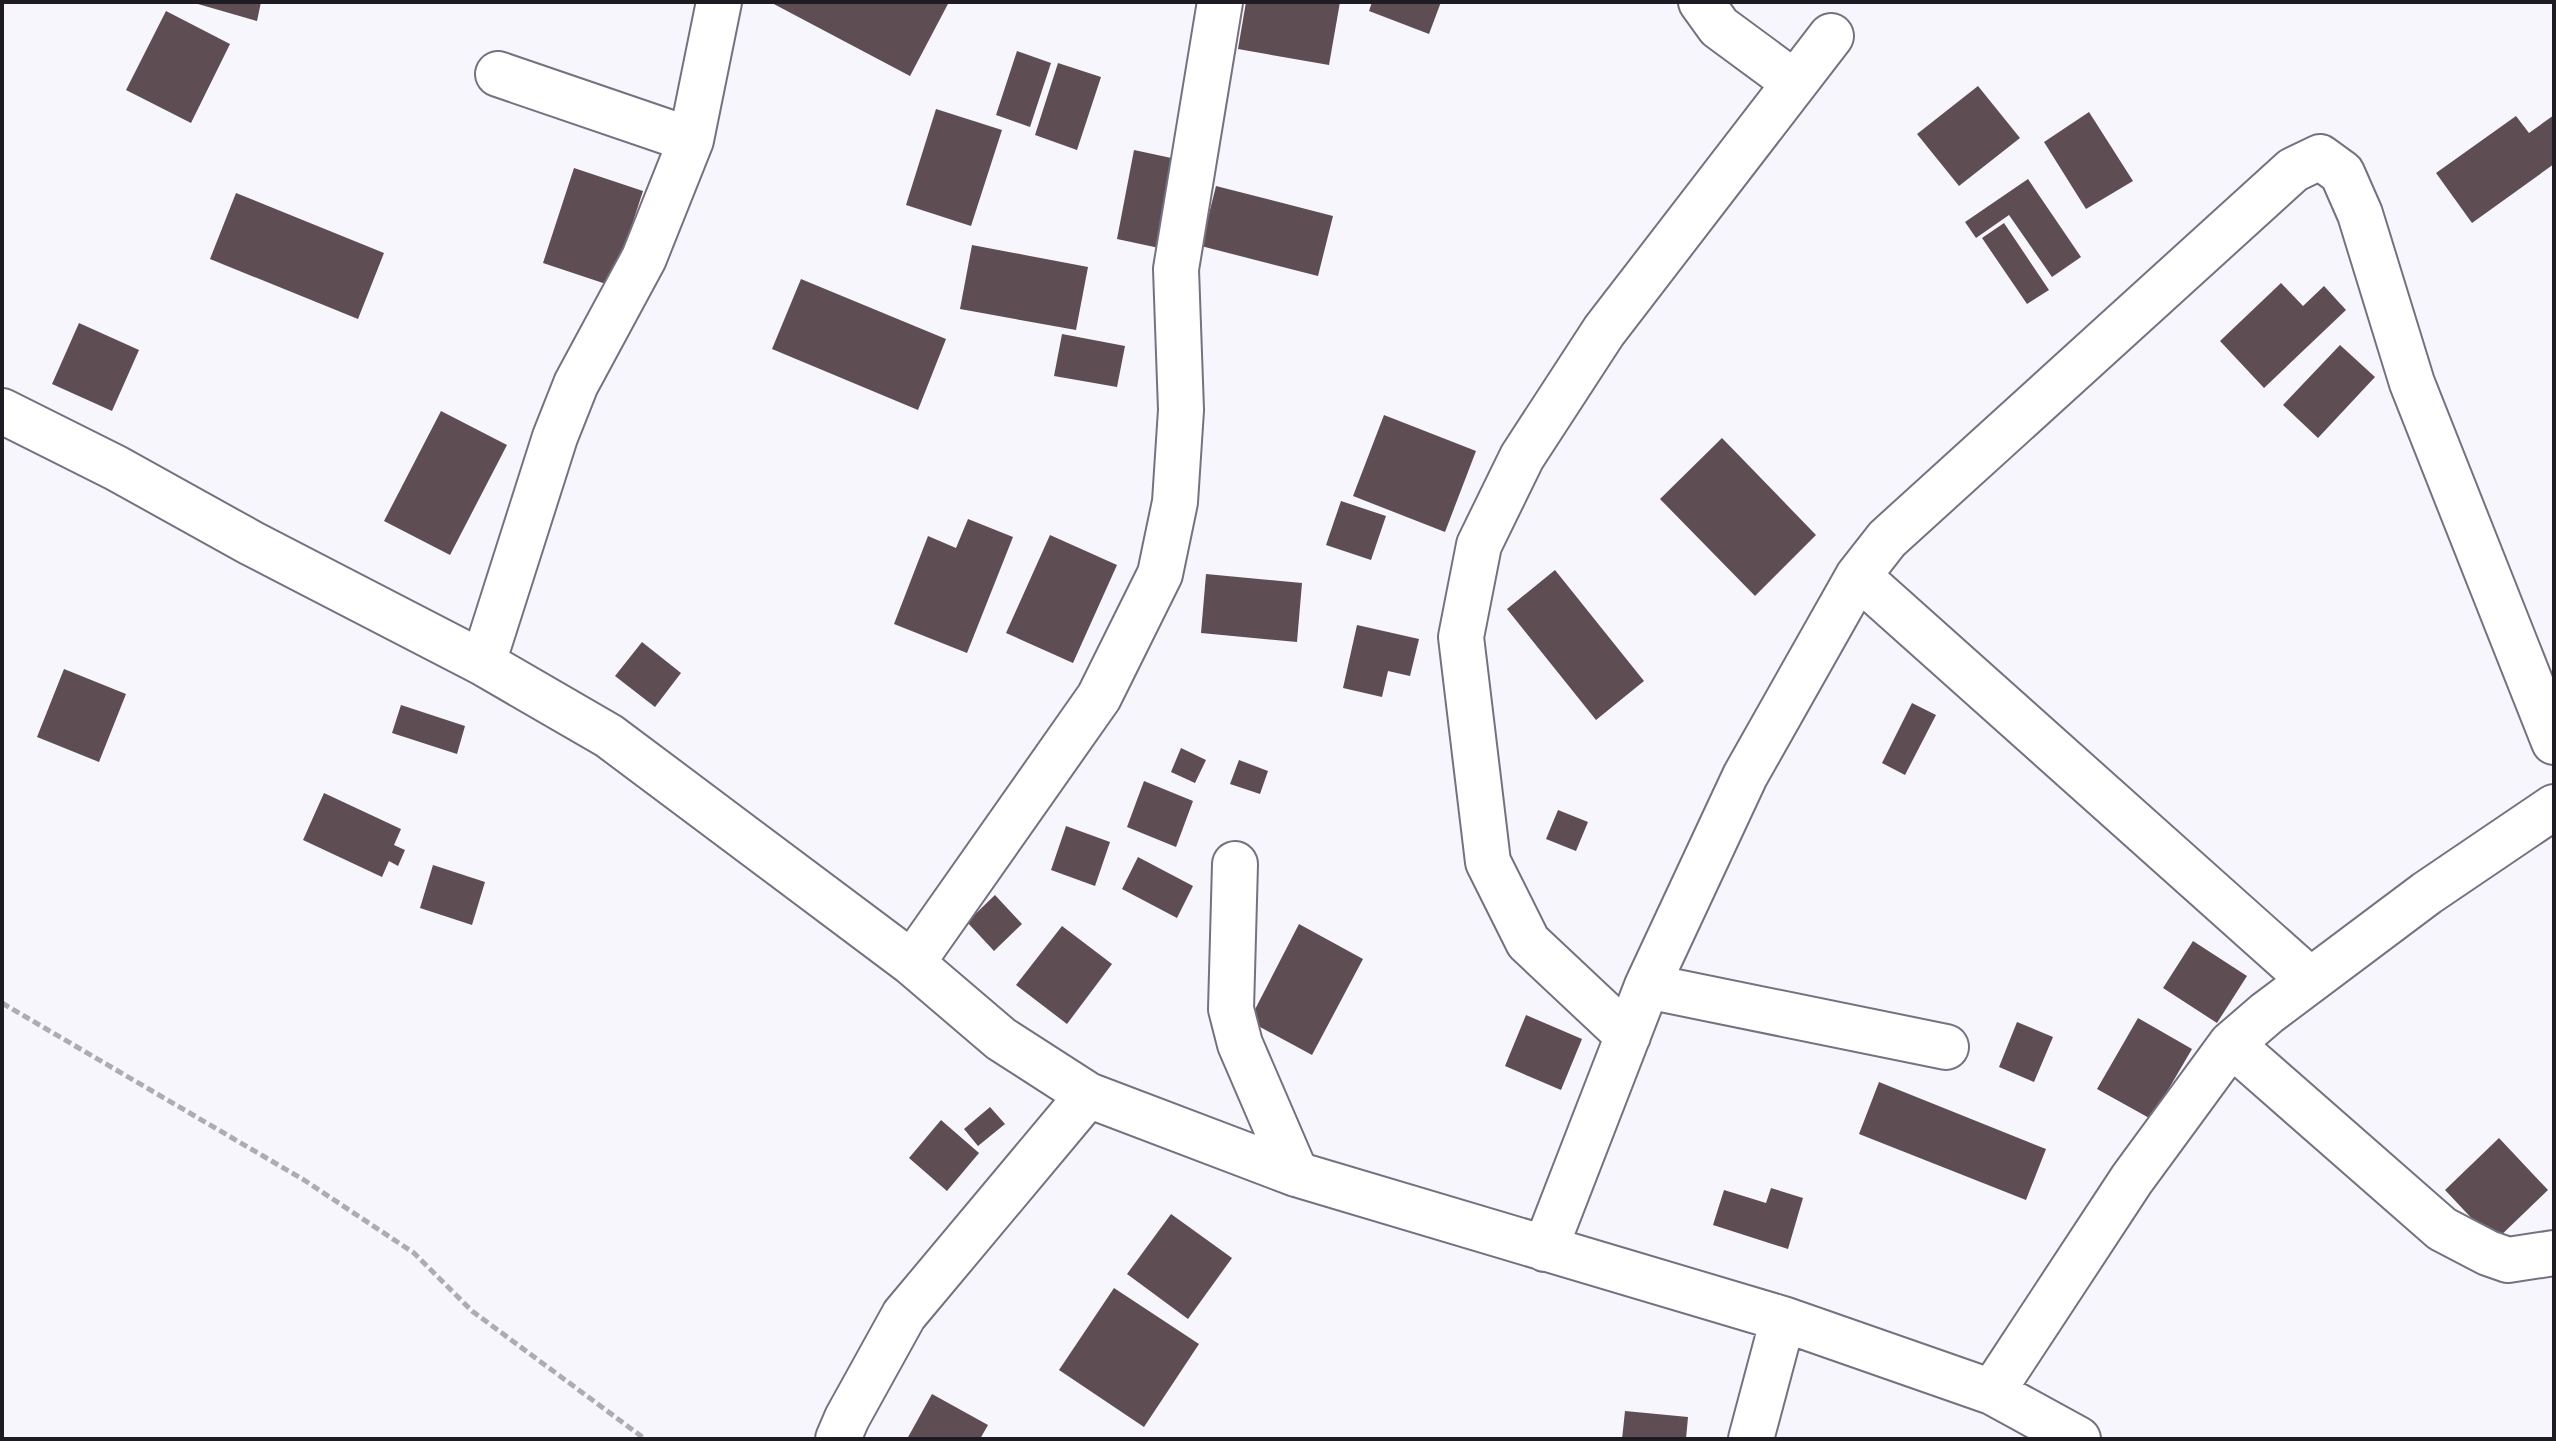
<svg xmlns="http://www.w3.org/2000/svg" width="2556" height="1441" font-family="'Alegreya Sans',sans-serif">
  <rect width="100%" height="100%" fill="#f8f6fd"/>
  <path fill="#5e4e54" d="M191 2H261L257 21Z
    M770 2H949L910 76Z
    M1246 2H1340L1329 65 1238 49Z
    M1372 2H1441L1429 34 1369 11Z
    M166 11 230 44 191 123 126 90Z
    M1017 51 1051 63 1030 127 996 115Z
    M1058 63 1101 77 1077 150 1035 135Z
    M1978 86 2020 138 1959 186 1917 134Z
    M936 109 1002 130 971 226 906 205Z
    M2089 112 2133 181 2086 209 2044 142Z
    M2554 115V164L2472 223 2436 173 2516 116 2529 133Z
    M1134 150 1176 159 1159 248 1117 239Z
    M574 168 643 191 612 286 543 263Z
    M2028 179 2081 257 2052 277 2009 215 1976 238 1965 222Z
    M1216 186 1333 216 1318 276 1201 246Z
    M236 193 384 253 358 319 210 259Z
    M2004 223 2049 290 2027 304 1982 238Z
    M972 245 1088 267 1076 330 960 309Z
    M801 279 946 339 918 410 772 349Z
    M2281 283 2303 306 2324 286 2346 310 2264 388 2220 341Z
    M79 323 139 350 112 411 52 384Z
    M1062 334 1125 346 1117 387 1054 376Z
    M2340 345 2375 377 2318 438 2283 405Z
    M441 411 507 445 450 555 384 521Z
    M1384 415 1476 451 1445 532 1353 496Z
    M1722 438 1816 535 1755 596 1660 499Z
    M1341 501 1386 516 1371 560 1326 545Z
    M968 519 1013 537 967 653 894 624 928 536 956 548Z
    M1050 535 1117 565 1073 663 1006 633Z
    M1555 570 1644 681 1596 720 1507 609Z
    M1206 574 1302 583 1297 642 1201 633Z
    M1357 625 1419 639 1410 676 1388 671 1382 697 1343 688Z
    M642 642 681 673 655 707 615 676Z
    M64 669 126 694 99 762 37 737Z
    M1912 703 1936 715 1905 775 1882 763Z
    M401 705 465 726 457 754 392 733Z
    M1181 748 1206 760 1195 783 1171 772Z
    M1239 760 1268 771 1260 794 1230 784Z
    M1144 781 1193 801 1176 847 1127 827Z
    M324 793 401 829 394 845 405 850 398 866 389 861 382 877 303 840Z
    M1558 810 1588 822 1576 851 1546 839Z
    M1066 826 1110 842 1095 886 1051 870Z
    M1138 857 1193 886 1177 918 1122 889Z
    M433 865 485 882 472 925 420 908Z
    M995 895 1022 924 994 951 967 922Z
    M1299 924 1363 959 1312 1055 1249 1021Z
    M1062 926 1112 964 1067 1024 1016 985Z
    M2193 941 2247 976 2217 1023 2163 988Z
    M1526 1015 1582 1039 1561 1090 1505 1066Z
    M2138 1018 2192 1049 2151 1119 2097 1089Z
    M2017 1022 2053 1037 2034 1082 1999 1067Z
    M1879 1082 2046 1149 2026 1200 1859 1134Z
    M990 1107 1005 1124 978 1146 964 1129Z
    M941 1120 979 1153 947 1191 909 1158Z
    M2499 1138 2548 1190 2494 1242 2445 1190Z
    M1771 1188 1803 1198 1788 1249 1713 1225 1724 1190 1766 1203Z
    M1171 1214 1232 1258 1188 1319 1127 1274Z
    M1114 1288 1199 1344 1144 1427 1059 1370Z
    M932 1394 988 1425 980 1439H907Z
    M1625 1411 1688 1417 1686 1439H1622Z"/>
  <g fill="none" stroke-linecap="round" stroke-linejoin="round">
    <defs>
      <path id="minor" d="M1701 2 1719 27 1795 83
        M498 74 691 140
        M2 411 116 468 251 543 483 663 609 736 912 963 1001 1039 1088 1095 1296 1174 1783 1319 1992 1392 2078 1439
        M1858 576 2310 980
        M483 663 555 437 576 384 644 258 691 140 719 2
        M1235 864 1231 1009 1240 1044 1296 1174
        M912 963 1099 697 1160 574 1175 502 1181 410 1176 269 1220 2
        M1647 986 1946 1047
        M1628 1036 1528 942 1488 862 1461 637 1479 545 1522 457 1604 331 1831 36
        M2231 1044 2442 1229 2488 1253 2508 1260 2554 1253
        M1545 1249 1647 986 1745 776 1858 576 1887 539 2293 170 2320 157 2342 173 2360 214 2412 383 2554 742
        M1992 1392 2132 1179 2231 1044 2267 1013 2427 893 2554 807
        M838 1439 847 1418 904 1315 1088 1095
        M1751 1439 1783 1319"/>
    </defs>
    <use href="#minor" stroke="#757181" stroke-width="48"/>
    <path stroke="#aeacb3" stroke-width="5" stroke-dasharray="8 4" stroke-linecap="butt" d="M2 1003 304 1180 414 1253 472 1311 645 1439"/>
    <use href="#minor" stroke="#fff" stroke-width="44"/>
  </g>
  <rect width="2556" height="1441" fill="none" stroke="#1e1c22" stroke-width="8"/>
</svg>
